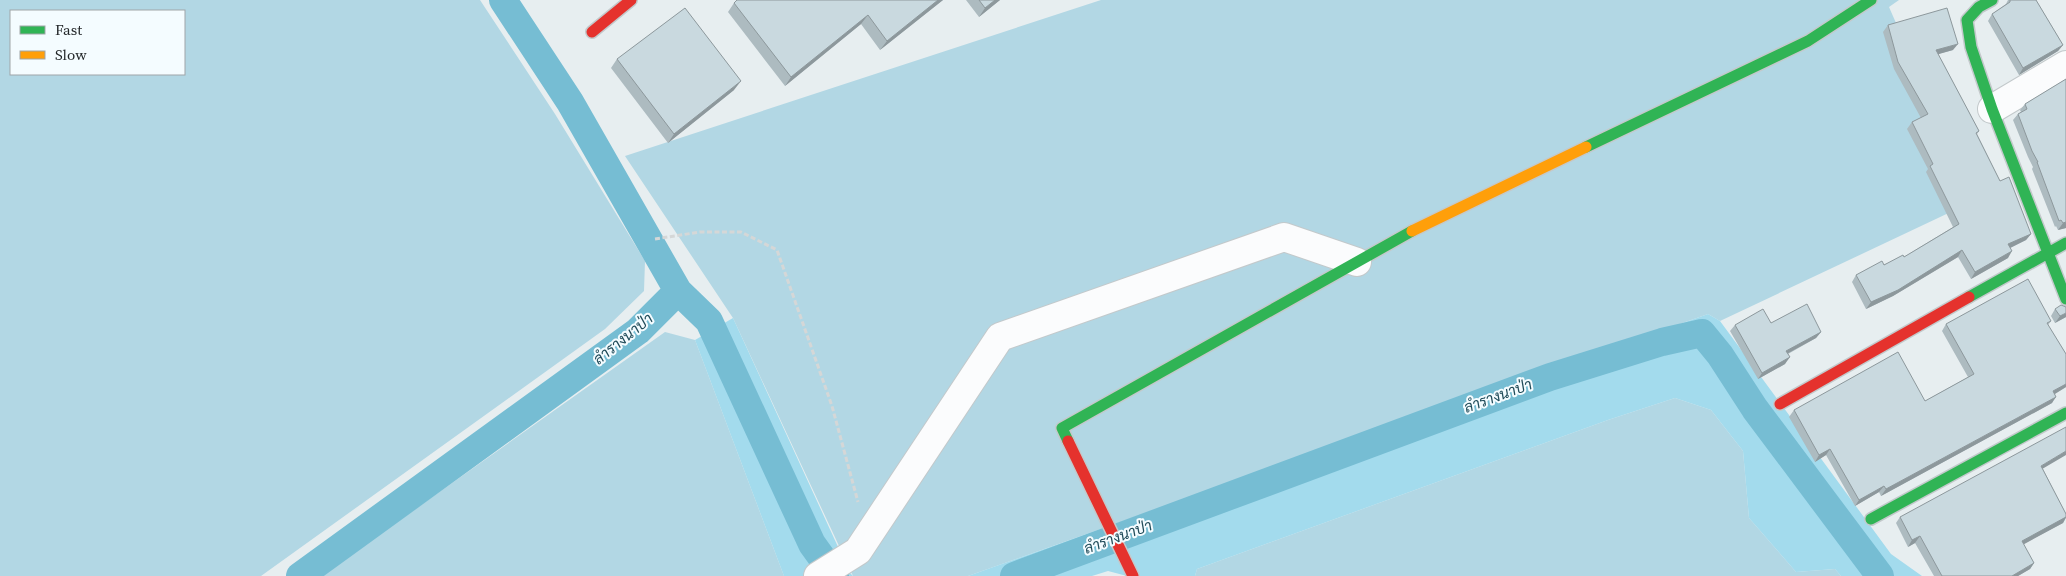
<svg xmlns="http://www.w3.org/2000/svg" width="2066" height="576" font-family="'Source Serif 4',Sarabun,serif">
  <rect width="100%" height="100%" fill="#e7eef0"/>
  <path fill="#b2d7e4" fill-rule="evenodd" d="M0 0H480L555 114 645 261 644 291 605 329 261 576H0ZM11 11H184V74H11Z
    M1101 0H1899L1889 7 1974 201 1720 321 1708 314 968 576H853L733 318 625 156Z
    M665 332 695 340 784 576H321Z
    M1675 398 1711 410 1743 451 1749 518 1796 572 1835 569 1841 576H1195L1197 569 1608 420Z"/>
  <path fill="#a3dbed" d="M1708 314 1720 321 1891 554 1922 576H1841L1835 569 1796 572 1749 518 1743 451 1711 410 1675 398 1608 420 1197 569 1195 576H1127L1108 571 1092 576H968Z
    M733 318 850 573 853 576H784L695 340Z"/>
  <g fill="none" stroke-linecap="round" stroke-linejoin="round">
    <path stroke="#76bdd3" stroke-width="28" d="M503 0 570 102 678 291
      M300 576 638 331 678 291 709 321 812 544 835 576
      M1014 576 1550 377 1662 342 1702 333 1720 355 1755 409 1880 576"/>
    <defs>
      <path id="street" d="M1992 109 2066 65
        M818 576 858 551 1000 337 1284 237 1357 262"/>
      <path id="fast" d="M1992 0 1979 7 1967 20 1971 47 1992 109 2066 299
        M1586 147 1808 41 1871 0
        M1969 297 2066 243
        M1068 441 1062 428 1412 231
        M1871 519 2066 413"/>
      <path id="slow" d="M1412 231 1586 147"/>
      <path id="jam" d="M592 32 631 0
        M1780 404 1969 297
        M1068 441 1133 576"/>
    </defs>
    <use href="#street" stroke="#c3c9cb" stroke-width="30"/>
    <use href="#fast" stroke="#c3c9cb" stroke-width="14"/>
    <use href="#slow" stroke="#c3c9cb" stroke-width="14"/>
    <use href="#jam" stroke="#c3c9cb" stroke-width="14"/>
    <path stroke="#d5d7d7" stroke-width="3" stroke-dasharray="5 2.5" stroke-linecap="butt" d="M655 239 700 232H741L777 250 832 406 858 502"/>
    <use href="#street" stroke="#fbfcfd" stroke-width="28"/>
    <use href="#fast" stroke="#30b455" stroke-width="11"/>
    <use href="#slow" stroke="#ff9f0a" stroke-width="11"/>
    <use href="#jam" stroke="#e5322d" stroke-width="11"/>
  </g>
  <path fill="#adbbc0" d="M943 0 880 50 861 24 785 86 728 12 734 3Z
    M966 0H1000L979 17Z
    M2008 0H2036L2063 45 2058 51 2019 75 1988 21 1992 14 2006 4Z
    M1888 25 1953 50 1938 54 1979 131 1977 134 2000 181 2031 234 2026 240 2010 248 2008 258 1971 279 1958 257 1893 296 1866 309 1852 282 1856 275 1904 257 1953 227 1926 172 1928 169 1907 129 1912 122 1921 118 1894 69 1883 32Z
    M617 59 734 90 668 143 611 68Z
    M2066 79V228L2058 230 2056 226 2055 227 2032 169 2033 167 2028 157 2013 120 2018 114 2021 112 2020 110 2025 104Z
    M2055 309 2066 317 2055 323 2051 316Z
    M2051 321 2048 325 2066 354V387L2055 394 2052 403 1881 496 1879 492 1855 506 1826 455 1815 462 1789 417 1794 410 1925 401 1968 377 1942 331 1946 324Z
    M1771 323 1821 332 1816 338 1788 354 1785 364 1758 379 1730 331 1735 325Z
    M2043 469 2066 514V518L2063 523 2023 544 2034 563 2030 569 2018 576H1934L1915 543 1908 547 1896 523 1900 517Z"/>
  <path fill="#8d989c" d="M938 0H943L880 50 887 41Z
    M995 0H1000L979 17 985 8Z
    M868 15 861 24 785 86 791 77Z
    M1958 44 1953 50 1932 56 1936 50Z
    M2063 45 2058 51 2019 75 2023 68Z
    M741 81 734 90 668 143 674 134Z
    M2066 222V228L2058 230 2063 223Z
    M2031 234 2026 240 2004 251 2008 244Z
    M1962 250 1958 257 1893 296 1866 309 1871 302Z
    M2012 251 2008 258 1971 279 1975 272Z
    M2066 313V317L2055 323 2060 316Z
    M1821 332 1816 338 1781 357 1786 351Z
    M1790 357 1785 364 1758 379 1762 373Z
    M2066 384V387L2048 398 2053 391Z
    M2056 397 2052 403 1881 496 1886 489Z
    M1830 449 1826 455 1815 462 1819 455Z
    M2066 451V455L2037 472 2041 466Z
    M1884 486 1879 492 1855 506 1859 500Z
    M2066 517 2063 523 2017 548 2022 541Z
    M1920 536 1915 543 1908 547 1912 540Z
    M2034 563 2030 569 2018 576H2012Z"/>
  <path fill="#c9d9df" stroke="#8d989c" d="M737 0H938L887 41 868 15 791 77 734 3Z
    M979 0H995L985 8Z
    M2010 0H2036L2063 45 2023 68 1992 14 2010 2Z
    M685 8 741 81 674 134 617 59Z
    M1947 8 1958 44 1936 50 1979 131 1976 133 2000 181 2009 177 2031 234 2008 244 2012 251 1975 272 1962 250 1898 290 1871 302 1856 275 1882 261 1884 265 1903 255 1904 257 1959 224 1930 166 1933 164 1912 122 1928 114 1898 62 1888 25Z
    M2066 79V222L2063 223 2061 220 2059 221 2037 162H2038L2032 151 2018 114 2027 109 2025 104Z
    M2028 279 2051 321 2047 323 2066 354V384L2053 391 2056 397 1886 489 1884 486 1859 500 1830 449 1819 455 1794 410 1898 352 1925 401 1974 374 1946 324Z
    M1807 304 1821 332 1786 351 1790 357 1762 373 1735 325 1763 309 1771 323Z
    M2061 305 2066 307V313L2060 316 2055 309Z
    M2066 427V451L2041 466 2066 514V517L2022 541 2034 563 2012 576H1942L1920 536 1912 540 1900 517Z"/>
  <g text-anchor="middle" stroke-width="4" stroke-linejoin="round" paint-order="stroke">
    <g font-size="15" font-style="italic" fill="#214c5a" stroke="#f4fcff">
      <text transform="translate(623 339) rotate(-39)" y="5">ลำรางนาป่า</text>
      <text transform="translate(1498 396) rotate(-20)" y="5">ลำรางนาป่า</text>
      <text transform="translate(1118 537) rotate(-20)" y="5">ลำรางนาป่า</text>
    </g>
  </g>
  <rect x="10" y="10" width="175" height="65" fill="#f4fcff" stroke="#9fa5a8"/>
  <rect x="20" y="26" width="25" height="8" fill="#30b455" stroke="#9fa5a8"/>
  <text x="55" y="35" font-size="15" fill="#1f2325">Fast</text>
  <rect x="20" y="51" width="25" height="8" fill="#ff9f0a" stroke="#9fa5a8"/>
  <text x="55" y="60" font-size="15" fill="#1f2325">Slow</text>
</svg>
